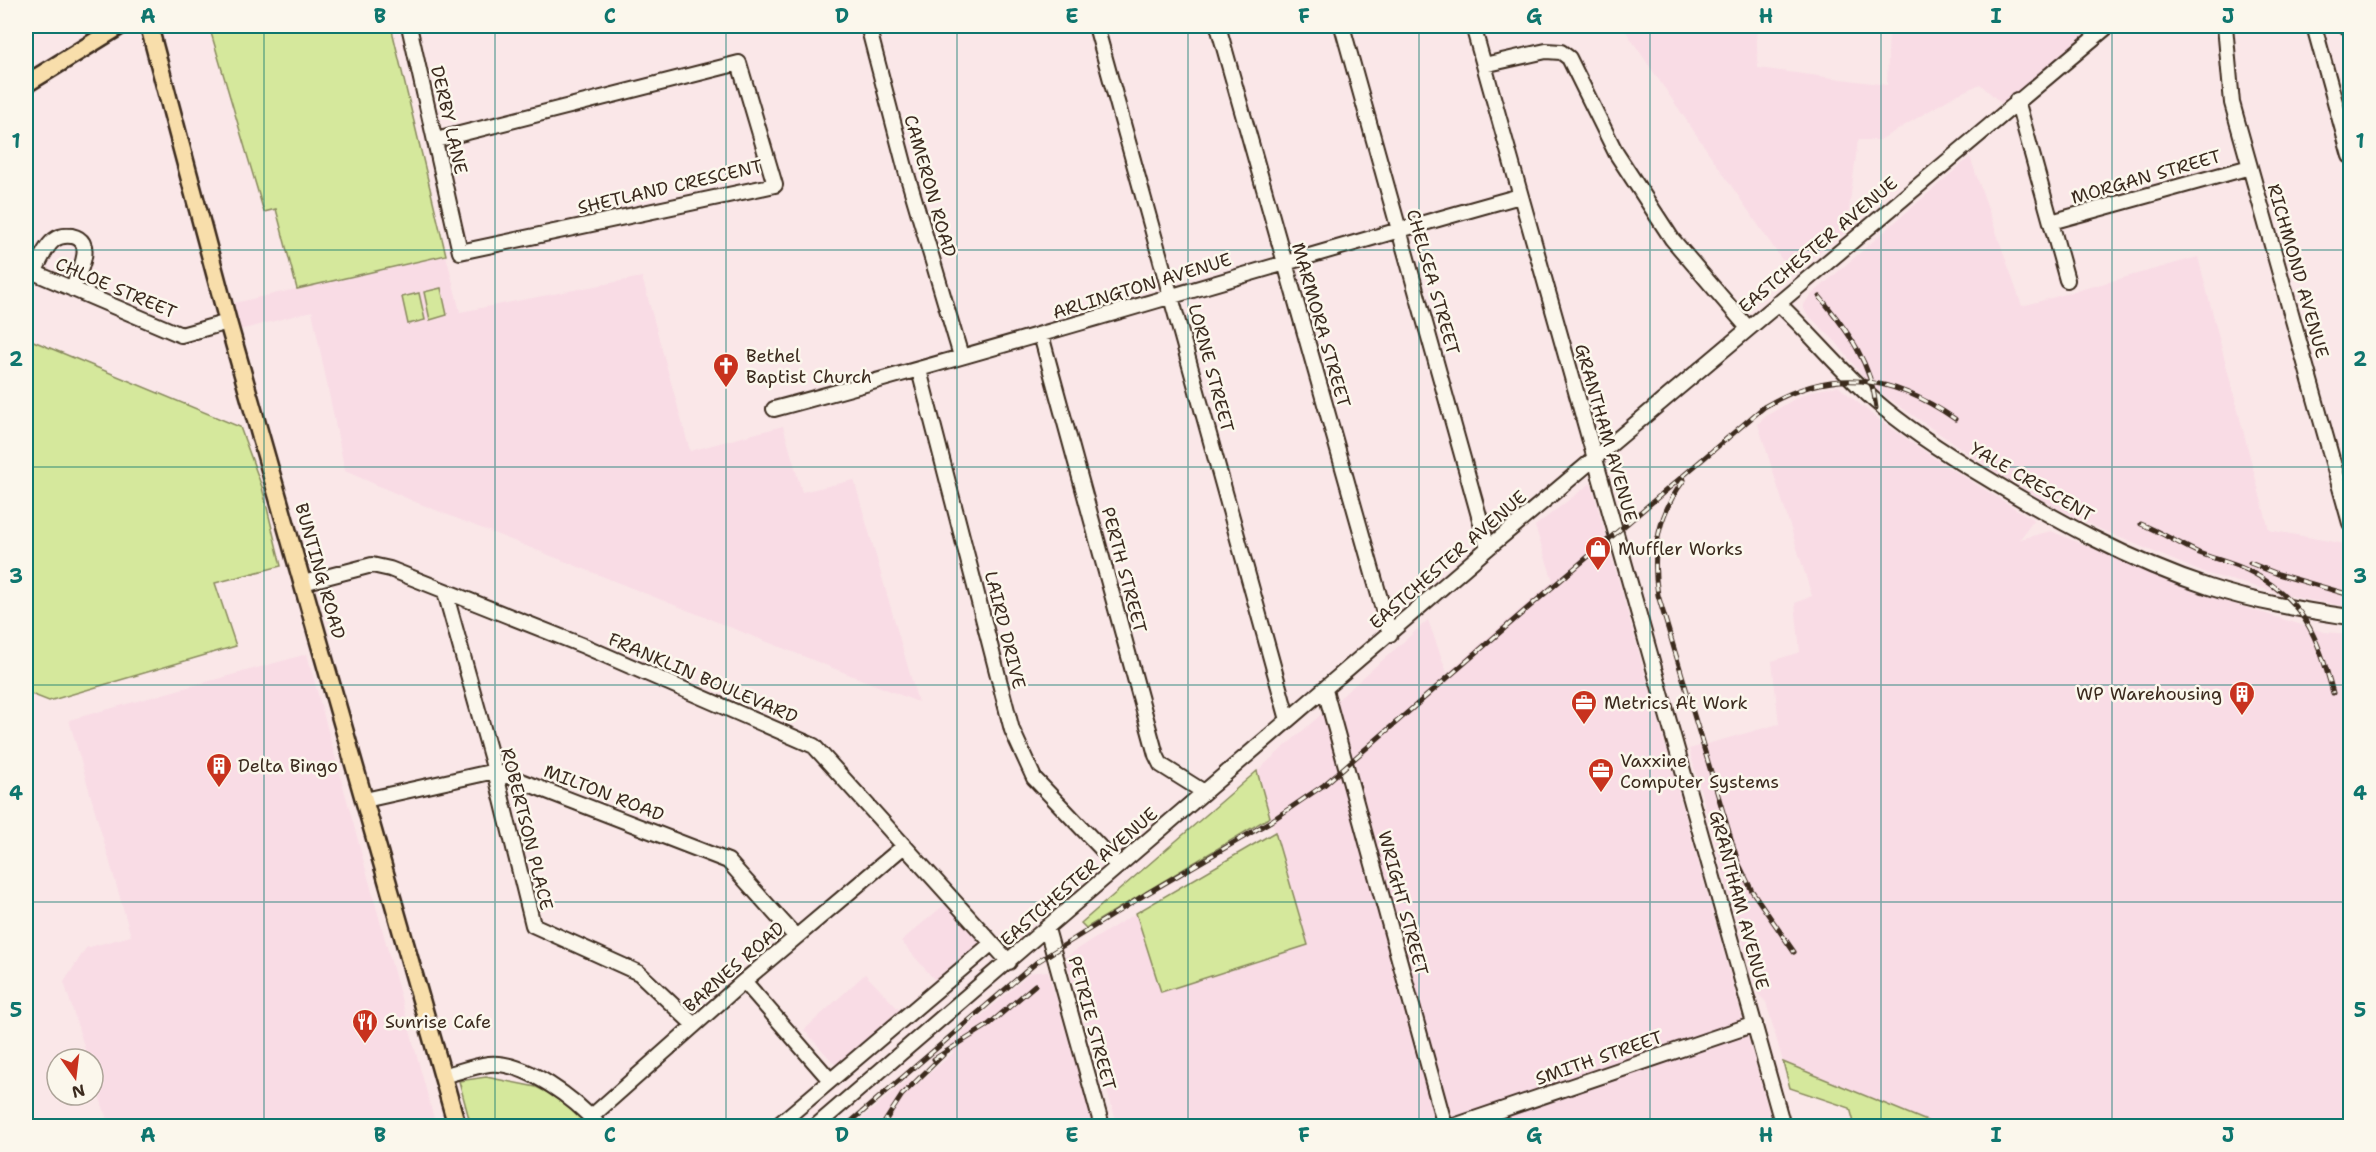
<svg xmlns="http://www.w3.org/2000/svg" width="2376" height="1152" font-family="'Shantell Sans',sans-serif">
  <rect width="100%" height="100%" fill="#fae7e8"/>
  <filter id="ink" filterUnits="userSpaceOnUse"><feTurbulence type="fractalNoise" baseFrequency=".0167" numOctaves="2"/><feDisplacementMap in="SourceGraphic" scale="12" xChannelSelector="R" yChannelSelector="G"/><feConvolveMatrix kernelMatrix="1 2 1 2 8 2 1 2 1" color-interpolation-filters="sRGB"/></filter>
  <g filter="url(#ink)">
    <path fill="#f9dce5" d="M1622 26H1756L1758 68 1887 85 1889 26H2093L2087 37 2004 106 1980 84 1954 96 1880 140H1858L1846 232 1791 273Z
      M1970 157 2022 306 2198 257 2269 530 2350 545V607L2303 599 2204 573 2095 527 2044 501 1997 473 1870 386 1836 342 1806 313 1803 306 1809 297Z
      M446 255 460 312 642 277 690 451 783 426 802 492 854 480 918 702 413 501 345 471 312 311 240 330 234 303Z
      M1838 386 1874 416 1940 462 2034 520 2020 539 2051 531 2196 592 2324 632 2350 634V1126H1939L1783 1062 1766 1002 1757 993 1689 749 1779 724 1772 661 1800 652 1795 603 1812 596 1758 424 1766 416 1796 398 1813 391Z
      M1591 483 1773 1126H1118L1065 957 1136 913 1161 991 1308 945 1257 771 1428 620 1447 673 1553 581 1535 526Z
      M307 654 436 1126H109L93 1076V1059H88L64 982 86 948 131 936 69 720Z
      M949 901 987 945 939 985 901 941Z
      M1048 971 1094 1126H853L909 1078 916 1085 953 1053 949 1044 1030 973Z
      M865 974 903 1014 841 1071 804 1030Z"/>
    <path fill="#d5e89c" stroke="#88895d" stroke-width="1.5" d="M209 26H391L446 255 297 289 276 209 264 212Z
      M441 288 447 315 430 320 424 292Z
      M419 293 425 320 408 324 402 297Z
      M26 338 240 427 262 487 281 566 215 583 236 646 49 701 26 692Z
      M1257 771 1270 817 1086 928 1081 923Z
      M1275 832 1308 945 1161 992 1136 913Z
      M1783 1062 1939 1126H1855L1850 1108 1790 1088Z
      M486 1077 536 1087 573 1105 590 1126H471L459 1081Z"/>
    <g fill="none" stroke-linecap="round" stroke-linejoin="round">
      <defs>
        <path id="minor" d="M409 26 460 252 775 185 739 63 436 140
          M868 26 906 171 961 356
          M1096 26 1288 720
          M1218 26 1390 634
          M1342 26 1488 548
          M1473 26 1783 1126
          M2225 26 2232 103 2350 523
          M2314 26 2350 156
          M1484 65 1546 51 1561 52 1569 58 1616 153 1672 239 1748 328
          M2017 100 2067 280
          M2051 222 2250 167
          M26 269 181 335 228 322
          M34 273C39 263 45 247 54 240 59 236 65 235 72 236 97 241 78 275 72 289
          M1778 303C1811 334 1839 369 1873 399 1907 429 1946 454 1985 477 2055 520 2130 561 2209 587 2254 602 2303 610 2350 617
          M1041 335 1156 755 1161 765 1204 792
          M919 370 1012 730 1034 778 1118 866
          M774 409C1024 342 1271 265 1520 196
          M303 583 372 565 390 569 584 646 814 746 1009 962
          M445 592 495 771 533 925 639 973 694 1025
          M1325 690 1445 1126
          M365 800 495 771 728 861 796 937
          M1047 929 1102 1126
          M744 981 830 1080
          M443 1076C458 1072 474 1066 489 1064 526 1061 576 1100 599 1126
          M591 1117 744 981 904 846
          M777 1126 991 944
          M816 1126 1488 548 2108 26
          M1454 1126 1755 1024"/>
        <path id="major" d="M149 26 228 322 457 1126
          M2348 26H2350
          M26 84 120 26"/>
      </defs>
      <use href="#minor" stroke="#3b2a1e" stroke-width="18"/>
      <use href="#major" stroke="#3b2a1e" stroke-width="21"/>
      <use href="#minor" stroke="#fbf7ec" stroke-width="14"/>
      <use href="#major" stroke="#f8deab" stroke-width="16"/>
      <defs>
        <path id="rail" d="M1820 297C1848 331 1872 364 1876 408
          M1684 480C1658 514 1651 553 1658 595L1738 862 1752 891 1794 952
          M2141 524C2161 532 2179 544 2199 553 2215 559 2232 563 2247 570 2303 597 2318 637 2333 693
          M2250 563 2278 574 2350 595
          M934 1059 987 1026 1035 985
          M846 1126 1037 962 1146 894 1271 821 1324 785 1529 607 1764 407C1832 366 1892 375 1955 419
          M882 1126 902 1095 943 1055"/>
      </defs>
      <use href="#rail" stroke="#3b2a1e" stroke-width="5"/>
      <use href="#rail" stroke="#fbf7ec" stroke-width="3" stroke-dasharray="9" stroke-linecap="butt"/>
    </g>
  </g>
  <path fill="none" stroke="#0f766e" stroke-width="1.5" stroke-opacity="0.55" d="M264 26V1126M495 26V1126M726 26V1126M957 26V1126M1188 26V1126M1419 26V1126M1650 26V1126M1881 26V1126M2112 26V1126M26 250H2350M26 467H2350M26 685H2350M26 902H2350"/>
  <defs>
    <symbol id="church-pin" viewBox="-11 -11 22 30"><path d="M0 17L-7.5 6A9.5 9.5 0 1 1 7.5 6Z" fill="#c8321e" stroke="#fbf7ec"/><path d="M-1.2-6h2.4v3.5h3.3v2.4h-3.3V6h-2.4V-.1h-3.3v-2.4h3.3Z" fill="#fff"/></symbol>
    <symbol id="shop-pin" viewBox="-11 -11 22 30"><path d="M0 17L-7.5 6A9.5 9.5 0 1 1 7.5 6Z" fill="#c8321e" stroke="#fbf7ec"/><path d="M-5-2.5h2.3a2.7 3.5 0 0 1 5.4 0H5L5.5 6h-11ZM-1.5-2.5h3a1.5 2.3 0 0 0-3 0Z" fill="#fff"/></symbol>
    <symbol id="building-pin" viewBox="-11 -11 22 30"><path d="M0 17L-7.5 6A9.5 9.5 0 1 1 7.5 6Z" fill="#c8321e" stroke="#fbf7ec"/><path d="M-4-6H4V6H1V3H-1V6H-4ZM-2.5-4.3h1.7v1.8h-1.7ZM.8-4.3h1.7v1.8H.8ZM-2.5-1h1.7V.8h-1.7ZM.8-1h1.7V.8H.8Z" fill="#fff"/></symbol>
    <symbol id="office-pin" viewBox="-11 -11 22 30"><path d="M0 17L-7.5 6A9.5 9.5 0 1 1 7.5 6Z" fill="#c8321e" stroke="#fbf7ec"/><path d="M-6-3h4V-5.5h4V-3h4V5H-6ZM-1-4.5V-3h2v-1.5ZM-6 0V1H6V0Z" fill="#fff"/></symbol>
    <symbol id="restaurant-pin" viewBox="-11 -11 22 30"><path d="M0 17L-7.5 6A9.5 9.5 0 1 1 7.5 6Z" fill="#c8321e" stroke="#fbf7ec"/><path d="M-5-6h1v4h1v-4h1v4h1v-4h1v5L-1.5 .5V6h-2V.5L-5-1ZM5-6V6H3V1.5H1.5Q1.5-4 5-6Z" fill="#fff"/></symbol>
  </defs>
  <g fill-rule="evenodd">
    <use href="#church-pin" x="711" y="351" width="30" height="40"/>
    <use href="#shop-pin" x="1583" y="534" width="30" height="40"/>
    <use href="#building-pin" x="2227" y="679" width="30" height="40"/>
    <use href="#office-pin" x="1569" y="688" width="30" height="40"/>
    <use href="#building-pin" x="204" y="751" width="30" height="40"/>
    <use href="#office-pin" x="1586" y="756" width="30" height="40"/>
    <use href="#restaurant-pin" x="350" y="1007" width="30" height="40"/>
  </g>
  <g text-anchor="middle" stroke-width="5" stroke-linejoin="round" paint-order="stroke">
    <g font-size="18" fill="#3b2a1e" stroke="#fbf7ec">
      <text transform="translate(449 120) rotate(77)" y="6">DERBY LANE</text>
      <text transform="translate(2146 177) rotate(-16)" y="6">MORGAN STREET</text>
      <text transform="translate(930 186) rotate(74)" y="6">CAMERON ROAD</text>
      <text transform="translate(670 187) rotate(-13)" y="6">SHETLAND CRESCENT</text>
      <text transform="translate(1818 245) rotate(-40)" y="6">EASTCHESTER AVENUE</text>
      <text transform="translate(2298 271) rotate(74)" y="6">RICHMOND AVENUE</text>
      <text transform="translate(1433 282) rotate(74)" y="6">CHELSEA STREET</text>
      <text transform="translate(1142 286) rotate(-17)" y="6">ARLINGTON AVENUE</text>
      <text transform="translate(116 288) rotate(23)" y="6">CHLOE STREET</text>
      <text transform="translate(1321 325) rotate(74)" y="6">MARMORA STREET</text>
      <text transform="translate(1211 368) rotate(75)" y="6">LORNE STREET</text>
      <text transform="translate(1606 433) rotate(74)" y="6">GRANTHAM AVENUE</text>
      <text transform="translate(2032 482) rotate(30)" y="6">YALE CRESCENT</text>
      <text transform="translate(1448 560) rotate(-41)" y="6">EASTCHESTER AVENUE</text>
      <text transform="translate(1124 570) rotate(75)" y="6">PERTH STREET</text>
      <text transform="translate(320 571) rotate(74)" y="6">BUNTING ROAD</text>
      <text transform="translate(1005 630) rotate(76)" y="6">LAIRD DRIVE</text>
      <text transform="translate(703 678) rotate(23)" y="6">FRANKLIN BOULEVARD</text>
      <text transform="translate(604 793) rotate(21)" y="6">MILTON ROAD</text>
      <text transform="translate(527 829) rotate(76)" y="6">ROBERTSON PLACE</text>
      <text transform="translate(1079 877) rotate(-41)" y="6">EASTCHESTER AVENUE</text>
      <text transform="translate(1739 900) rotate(75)" y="6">GRANTHAM AVENUE</text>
      <text transform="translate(1403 903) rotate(75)" y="6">WRIGHT STREET</text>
      <text transform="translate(734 967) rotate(-41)" y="6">BARNES ROAD</text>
      <text transform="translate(1092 1023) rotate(75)" y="6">PETRIE STREET</text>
      <text transform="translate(1599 1058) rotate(-19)" y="6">SMITH STREET</text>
    </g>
    <g font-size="18" fill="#3b2a1e" stroke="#fbf7ec" text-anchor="start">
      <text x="746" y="362">Bethel<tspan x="746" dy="21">Baptist Church</tspan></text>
      <text x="1618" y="555">Muffler Works</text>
      <text x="2222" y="700" text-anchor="end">WP Warehousing</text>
      <text x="1604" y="709">Metrics At Work</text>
      <text x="1620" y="767">Vaxxine<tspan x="1620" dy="21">Computer Systems</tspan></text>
      <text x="238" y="772">Delta Bingo</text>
      <text x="385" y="1028">Sunrise Cafe</text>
    </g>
  </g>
  <rect width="2376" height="1152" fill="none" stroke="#fbf7ec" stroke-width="66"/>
  <g transform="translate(75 1077) rotate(166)"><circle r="28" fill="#fbf7ec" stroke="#aea59a" stroke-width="1.5"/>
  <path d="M0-4.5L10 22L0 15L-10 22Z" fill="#c8321e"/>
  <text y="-9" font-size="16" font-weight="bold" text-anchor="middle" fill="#3b2a1e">N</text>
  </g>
  <rect x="33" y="33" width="2310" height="1086" fill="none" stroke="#0f766e" stroke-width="2"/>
  <g font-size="20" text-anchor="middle" font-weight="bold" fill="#0f766e">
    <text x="148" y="23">A</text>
    <text x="380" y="23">B</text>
    <text x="610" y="23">C</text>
    <text x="842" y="23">D</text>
    <text x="1072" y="23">E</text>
    <text x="1304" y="23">F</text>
    <text x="1534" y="23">G</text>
    <text x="1766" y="23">H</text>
    <text x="1996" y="23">I</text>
    <text x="2228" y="23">J</text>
    <text x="16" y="148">1</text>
    <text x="2360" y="148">1</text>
    <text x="16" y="366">2</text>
    <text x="2360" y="366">2</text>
    <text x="16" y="583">3</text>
    <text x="2360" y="583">3</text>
    <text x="16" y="800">4</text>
    <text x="2360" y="800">4</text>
    <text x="16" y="1017">5</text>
    <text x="2360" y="1017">5</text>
    <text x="148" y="1142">A</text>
    <text x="380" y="1142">B</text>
    <text x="610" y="1142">C</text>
    <text x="842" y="1142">D</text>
    <text x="1072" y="1142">E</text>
    <text x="1304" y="1142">F</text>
    <text x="1534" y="1142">G</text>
    <text x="1766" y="1142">H</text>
    <text x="1996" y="1142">I</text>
    <text x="2228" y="1142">J</text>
  </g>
</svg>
